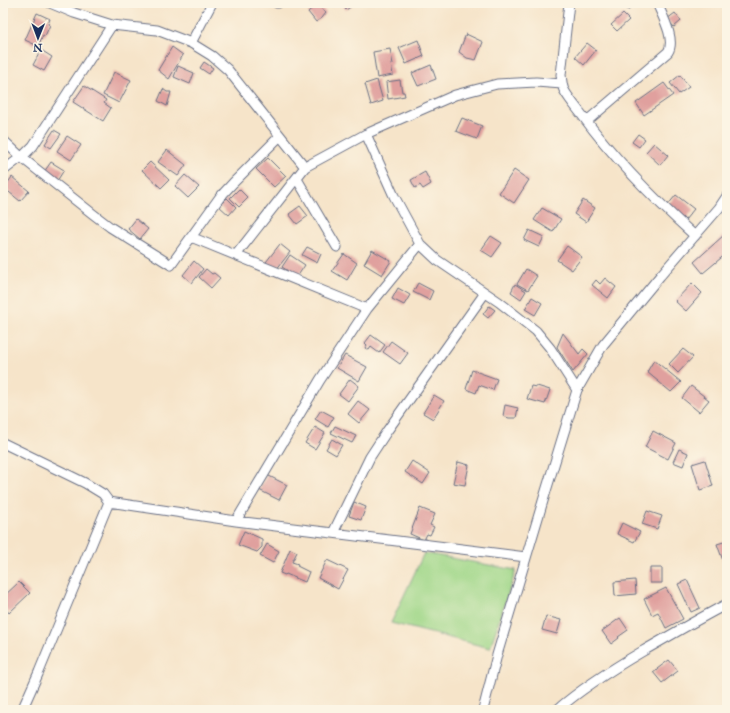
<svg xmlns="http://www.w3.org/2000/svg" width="730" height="713" font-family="'IM FELL Great Primer',serif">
  <rect width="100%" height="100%" fill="#fcf5e5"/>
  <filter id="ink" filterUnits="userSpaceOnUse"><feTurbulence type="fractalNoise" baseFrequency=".025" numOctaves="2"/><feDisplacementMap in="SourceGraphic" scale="8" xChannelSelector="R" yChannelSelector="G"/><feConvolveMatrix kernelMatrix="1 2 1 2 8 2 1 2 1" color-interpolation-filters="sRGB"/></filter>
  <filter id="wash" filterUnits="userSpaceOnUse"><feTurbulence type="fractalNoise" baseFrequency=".012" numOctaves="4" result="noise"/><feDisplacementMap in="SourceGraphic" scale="16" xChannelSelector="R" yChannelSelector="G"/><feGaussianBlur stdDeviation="0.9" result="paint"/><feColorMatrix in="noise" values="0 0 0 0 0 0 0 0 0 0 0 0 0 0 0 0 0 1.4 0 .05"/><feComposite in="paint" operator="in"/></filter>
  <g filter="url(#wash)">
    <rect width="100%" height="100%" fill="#f6e4c9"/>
    <path fill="#a0d789" stroke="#5e8374" d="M424 553 516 570 490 648 391 623Z"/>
    <g id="blocks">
      <path fill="#e0a09e" d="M318 3 326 13 322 18 316 22 308 12Z
        M342 3H356L346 10Z
        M620 3H631L629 10 619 6Z
        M37 13 50 19 48 24 50 25 45 36 43 35 38 46 25 40Z
        M675 13 681 21 674 27 667 19Z
        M623 14 629 20 617 31 611 25Z
        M466 34 483 42 476 60 467 58 459 52Z
        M418 40 424 56 406 64 399 48Z
        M587 43 596 50 584 65 575 57Z
        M172 47 183 55 169 79 158 70Z
        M390 49 393 64H391L393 75 377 78 373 52Z
        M41 50 52 57 44 71 33 65Z
        M204 62 213 68 209 74 200 68Z
        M431 65 436 79 418 86 412 73Z
        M178 66 194 73 190 84 174 77Z
        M114 72 131 80 119 103 103 95Z
        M680 75 689 87 679 94 670 83Z
        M377 80 383 101 371 105 365 84Z
        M400 80 402 92H404L405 96 388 99 386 82Z
        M664 83 673 95 644 115 636 103Z
        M84 86 106 100 104 103 111 108 103 121 73 102Z
        M163 89 167 92H171L167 106 158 101Z
        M462 118 482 126 477 139 456 131Z
        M54 130 61 134 51 148 45 144Z
        M638 134 645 139 639 147 632 142Z
        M67 136 81 145 71 160 57 151Z
        M654 143 668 155 660 165 646 152Z
        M167 150 186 165 178 176 158 162Z
        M268 158 286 176 274 187 256 169Z
        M51 162 64 170 57 181 44 172Z
        M150 162 169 180 161 188 142 170Z
        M514 170 529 180 514 203 499 193Z
        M425 172 431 184 423 189 420 185 415 188 411 180Z
        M185 175 199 187 188 198 175 186Z
        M12 177 29 191 20 201 4 188Z
        M239 189 248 198 239 207 230 198Z
        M676 195 694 209 685 220 667 206Z
        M227 198 236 207 229 215 219 206Z
        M583 200 595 208 586 222 574 214Z
        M300 206 308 216 297 224 289 214Z
        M542 208 561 219 553 232 534 220Z
        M136 219 148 229 140 239 128 229Z
        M529 230 544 237 539 247 524 240Z
        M724 235 727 238V253L703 273 694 262Z
        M491 236 502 243 492 257 481 250Z
        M280 244 290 252 276 270 266 262Z
        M567 246 582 257 572 270 557 260Z
        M307 247 321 254 317 263 302 255Z
        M372 250 391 261 382 275 364 264Z
        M344 254 357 263 347 280 332 271Z
        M290 255 305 265 297 277 282 267Z
        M194 261 203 269 192 283 183 275Z
        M206 269 212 274 214 273 220 278 211 288 199 277Z
        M526 269 537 276 528 290 517 284Z
        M605 278 616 287 608 298 592 285 596 280 600 284Z
        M418 283 433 291 429 300 413 292Z
        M692 283 702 293 686 311 675 301Z
        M515 284 526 291 521 299 511 292Z
        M398 288 410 295 404 305 392 299Z
        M532 297 542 303 535 315 525 309Z
        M489 306 495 310 488 318 483 314Z
        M563 333 579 354 583 349 588 354 573 372 557 347Z
        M371 335 385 345 379 353 371 347 369 350 365 348 367 345 365 343Z
        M391 341 408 353 400 364 383 352Z
        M683 349 693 357 678 373 669 364Z
        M345 355 367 367 359 381 337 368Z
        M654 360 681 382 671 392 647 372Z
        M472 370 497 379 493 390 479 385 476 393 466 389Z
        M350 379 359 386 348 401 339 394Z
        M531 386 536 387 537 386 550 390 545 404 527 399Z
        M691 386 709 400 699 412 682 398Z
        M434 395 444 401 433 419 423 413Z
        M358 401 370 410 359 423 348 414Z
        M505 405 518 408 516 418H509L503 416Z
        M321 410 334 417 328 427 315 419Z
        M335 426 356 436 352 443 331 433Z
        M315 427 325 433 315 449 305 443Z
        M653 431 676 443 668 459 645 447Z
        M332 439 342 445 336 455 326 449Z
        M679 449 688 453 683 466 673 462Z
        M705 460 713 486 700 490 692 464Z
        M412 461 430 473 423 484 405 472Z
        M458 462 469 465 465 485 453 483Z
        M267 475 287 485 279 500 259 490Z
        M354 502 366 507 361 520 349 516Z
        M420 508 435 514 430 525 434 527 430 535 427 534 424 540 410 534Z
        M647 511 662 516 657 529 642 524Z
        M622 523 640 532 634 542 617 534Z
        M244 531 262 539V547L257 552 238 545Z
        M727 541V568L726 569 717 544Z
        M267 544 279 551 273 563 260 556Z
        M290 549 297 552 292 562 298 564 297 566 309 572 305 582 286 574 285 575 280 573Z
        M327 560 348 570 338 589 318 578Z
        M650 568H662V583H650Z
        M635 580 636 594 615 596 614 582Z
        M687 580 700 608 691 612 678 584Z
        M19 582 30 593 9 613 3 606V597Z
        M666 588 683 619 666 628 658 612 652 615 644 599Z
        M546 616 561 620 557 634 542 630Z
        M620 618 628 630 618 637 619 638 611 644 602 631Z
        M669 660 678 671 662 683 653 672Z"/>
    </g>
  </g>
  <g filter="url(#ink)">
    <use href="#blocks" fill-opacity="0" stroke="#686e83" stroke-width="1"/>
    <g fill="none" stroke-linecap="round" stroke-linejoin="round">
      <defs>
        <path id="street" d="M50 3 74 13 112 25 157 30 191 43 212 56 228 70 305 167
          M277 3H278
          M569 3 561 75C562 81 562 86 564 90 569 99 576 107 582 115 615 160 654 199 695 236
          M191 43 212 3
          M587 121 668 52C676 40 662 15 657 3
          M366 134 394 196 420 244 437 260 499 302 536 331 550 348 577 390
          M3 140 21 157 93 214 110 227 171 265 220 197 233 183 280 136
          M3 171 25 154 33 146 112 25
          M297 179 337 247
          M191 237 367 309
          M236 255 305 167 366 134 455 95 497 84 536 82 562 84
          M3 443 85 483 103 494 109 502
          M236 521 320 380 367 309 420 244
          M333 533 370 457 387 431 485 293
          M22 710 39 672 109 502 236 521 526 557
          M483 710 497 655 546 491 577 390 603 345 660 276 719 208 727 196
          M557 710C582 688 614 668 643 651 671 635 698 619 727 604"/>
      </defs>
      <use href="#street" stroke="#686e83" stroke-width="11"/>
      <use href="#street" stroke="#fff" stroke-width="9"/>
    </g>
  </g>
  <rect width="730" height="713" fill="none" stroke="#fcf5e5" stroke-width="16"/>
  <g transform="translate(38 38) rotate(181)" stroke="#fcf5e5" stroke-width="3" paint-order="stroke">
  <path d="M0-3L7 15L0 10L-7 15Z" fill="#1b2f5e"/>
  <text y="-6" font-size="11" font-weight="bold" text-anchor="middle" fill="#1b2f5e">N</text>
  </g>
</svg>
